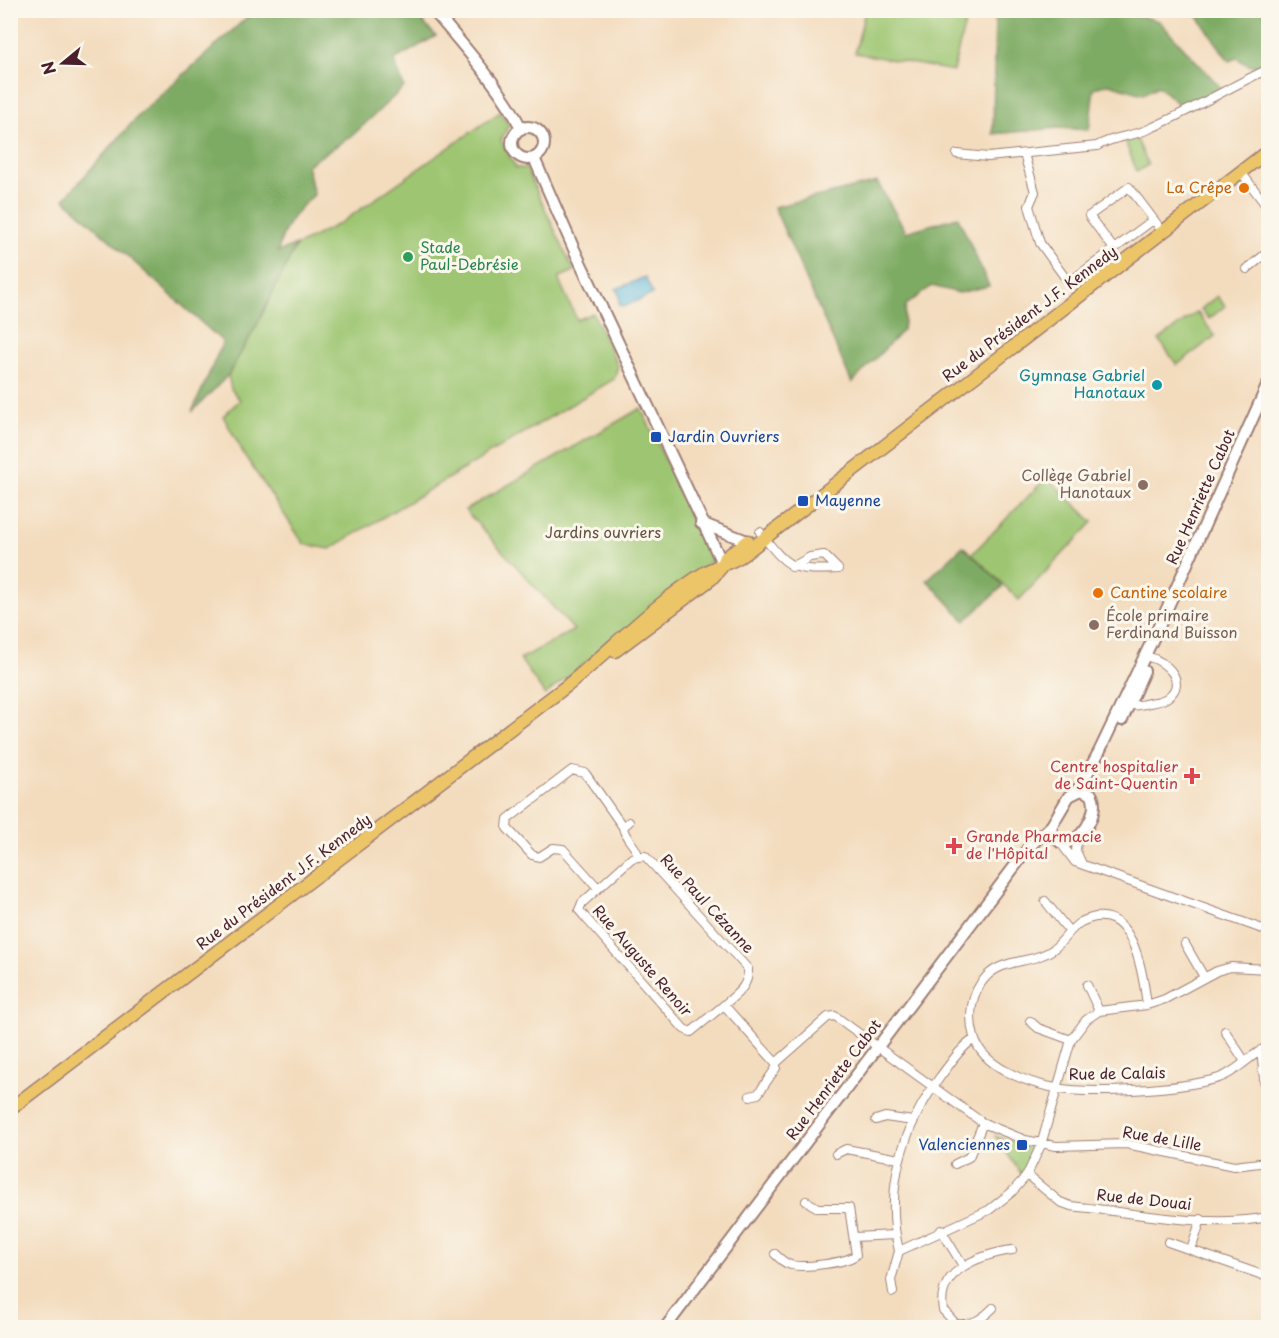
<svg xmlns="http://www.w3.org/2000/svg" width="1279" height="1338" font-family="'Playpen Sans',sans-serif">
  <rect width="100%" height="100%" fill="#fbf7ec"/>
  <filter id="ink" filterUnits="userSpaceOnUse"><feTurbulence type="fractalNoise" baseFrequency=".0167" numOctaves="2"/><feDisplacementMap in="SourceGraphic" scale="12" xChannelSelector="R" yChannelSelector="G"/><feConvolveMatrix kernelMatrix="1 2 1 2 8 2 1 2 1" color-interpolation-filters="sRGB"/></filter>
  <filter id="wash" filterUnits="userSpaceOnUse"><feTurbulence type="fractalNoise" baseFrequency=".008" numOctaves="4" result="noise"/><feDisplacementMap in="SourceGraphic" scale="24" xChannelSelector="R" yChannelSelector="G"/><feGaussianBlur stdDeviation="1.35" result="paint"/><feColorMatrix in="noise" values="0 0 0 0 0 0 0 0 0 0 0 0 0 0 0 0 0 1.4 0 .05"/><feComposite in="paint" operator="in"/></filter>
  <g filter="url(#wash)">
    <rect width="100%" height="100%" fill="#f3dcbe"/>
    <path fill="#9ec672" stroke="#74724e" stroke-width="1.5" d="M865 11H968L953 71 855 53Z
      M500 112 509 125 501 140 516 168H526L574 271 558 278 577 320 593 313 618 366 614 379 330 549 304 544 245 456 223 416 240 400 231 389 228 375 257 325 296 246 342 222Z
      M1136 137 1148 165 1137 172 1125 141Z
      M1217 296 1225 306 1209 319 1201 309Z
      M1197 312 1215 336 1177 365 1159 340Z
      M641 408 712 561 545 695 520 659 574 630 465 510Z
      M1047 477 1093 522 1019 600 972 554Z
      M995 1136 1034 1148 1022 1175Z"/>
    <path fill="#7eab64" stroke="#646548" stroke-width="1.5" d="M255 10 412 11 436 36 394 60 404 87 353 135 307 165 314 195C296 210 282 229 278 252L296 245 257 325 228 375 192 412 223 342 64 199 141 113Z
      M995 11H1121L1159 21 1223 90 1184 109 1158 86 1143 94 1109 84 1094 88 1089 130 1058 128 993 134Z
      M1194 11H1262L1268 19V63C1255 68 1249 68 1237 58L1229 61Z
      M877 182 906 232 958 217 989 286 959 293 932 286 906 305 903 330 852 383 774 207Z
      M963 546 1000 582 1002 587 965 621 927 580Z"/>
    <path fill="#5cb7da" stroke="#536b82" stroke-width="1.5" d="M645 277 653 294 623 307 619 304V294L616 289Z"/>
  </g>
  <g filter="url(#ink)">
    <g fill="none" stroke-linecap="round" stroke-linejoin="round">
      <defs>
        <path id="minor" d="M957 154 988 157 1097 146C1113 136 1131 137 1149 129 1190 111 1228 88 1268 69
          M1024 154 1035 192 1029 206 1040 243 1066 279 1072 280 1114 249
          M1241 172 1268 208
          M1153 220 1114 249 1089 216 1129 187 1163 232
          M1247 269 1268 252
          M760 532C788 569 792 571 838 569
          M792 567 810 557 824 555 838 569
          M1128 701 1127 703C1133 707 1138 705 1145 704 1152 702 1162 702 1168 697 1188 682 1166 661 1149 657
          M629 822 623 827C624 838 635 844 638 855
          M1077 840 1076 851 1082 864
          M1060 842 1075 862 1268 931
          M598 888 563 849 553 848 539 857 532 855 507 828 508 819 572 770 585 773 623 827
          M1045 901 1069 931
          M1185 944 1204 977
          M1087 985 1099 1011
          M724 1005C736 994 749 987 748 969L645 856 632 858 582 903 579 910 584 916 684 1029 691 1032 724 1005 776 1063 828 1017 835 1016 983 1123 1025 1140 1056 1146 1126 1144 1234 1166 1268 1162
          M1147 1005C1143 973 1133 896 1081 922 1069 929 1064 942 1052 950 1032 964 1003 958 986 977 971 992 968 1017 974 1037 982 1067 1028 1083 1055 1088 1093 1095 1182 1089 1219 1078 1238 1072 1250 1054 1268 1047
          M1030 1021 1038 1028 1071 1040
          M1225 1031 1244 1060
          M1261 1050 1265 1088 1268 1093
          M750 1096 758 1094 776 1068V1063
          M876 1120 885 1117 913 1121
          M836 1154 846 1149 899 1159
          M955 1164 969 1157 983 1123
          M1027 1175 1060 1202 1071 1206C1130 1212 1211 1229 1268 1217
          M941 1230 963 1266
          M854 1237 895 1235
          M1168 1242 1268 1277
          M1191 1250 1201 1219
          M899 1251C884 1188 903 1127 940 1077 951 1063 959 1049 974 1039
          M775 1254C780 1259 784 1263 791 1265 804 1268 846 1263 856 1255L849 1208H818L806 1201
          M893 1292 891 1280 899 1251 989 1210 1012 1192 1027 1175 1041 1145 1071 1040 1086 1020 1099 1011 1147 1005 1165 999 1217 971 1231 967 1268 969
          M993 1308C982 1319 972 1326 956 1324L943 1310C936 1270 980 1255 1012 1250"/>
        <path id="tertiary" d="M433 10C458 39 508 96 521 129
          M512 143a16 16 0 1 1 32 0a16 16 0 1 1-32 0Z
          M534 158 573 247 723 565
          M701 523 747 541
          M1122 720 1144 671
          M1078 790 1099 752 1161 622 1268 384
          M665 1328 1030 846 1052 825 1069 796 1081 790 1091 794C1102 811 1080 847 1060 842L1051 833 1052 825"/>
        <path id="primary" d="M615 651 711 579 723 565 725 558 748 541
          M10 1109 568 685C614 647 655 603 706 572 718 565 732 563 744 554L1268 151"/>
      </defs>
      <use href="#minor" stroke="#9e7e74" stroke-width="10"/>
      <use href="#tertiary" stroke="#9e7e74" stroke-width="14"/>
      <use href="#primary" stroke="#9e7e74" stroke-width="15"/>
      <use href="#minor" stroke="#fff" stroke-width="8"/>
      <use href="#tertiary" stroke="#fff" stroke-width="10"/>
      <use href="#primary" stroke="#edc569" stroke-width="12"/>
    </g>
  </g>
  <g fill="#e8710a" stroke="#fbf7ec" stroke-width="2">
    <circle cx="1244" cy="188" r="6"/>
    <circle cx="1098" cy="593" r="6"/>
  </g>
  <circle fill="#2e9e5b" stroke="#fbf7ec" stroke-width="2" cx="408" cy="257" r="6"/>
  <circle fill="#0f9aa8" stroke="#fbf7ec" stroke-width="2" cx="1157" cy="385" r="6"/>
  <g fill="#1a4fb4" stroke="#fbf7ec" stroke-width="2">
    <rect x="650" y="431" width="12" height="12" rx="3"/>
    <rect x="797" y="495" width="12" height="12" rx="3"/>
    <rect x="1016" y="1139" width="12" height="12" rx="3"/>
  </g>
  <g fill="#8d6e63" stroke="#fbf7ec" stroke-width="2">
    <circle cx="1143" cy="485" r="6"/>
    <circle cx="1094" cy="625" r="6"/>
  </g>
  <g fill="#e0444e" stroke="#fbf7ec" stroke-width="2">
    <path d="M1189 767h6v6h6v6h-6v6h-6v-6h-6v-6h6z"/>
    <path d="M951 837h6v6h6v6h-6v6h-6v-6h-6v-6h6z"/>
  </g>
  <g text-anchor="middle" stroke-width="6" stroke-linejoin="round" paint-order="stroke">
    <g font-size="15" fill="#c56008" stroke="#fbf7ec" text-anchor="end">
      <text x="1232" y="193">La Crêpe</text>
      <text x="1110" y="598" text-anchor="start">Cantine scolaire</text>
    </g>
    <g font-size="15" fill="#27864d" stroke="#fbf7ec" text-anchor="start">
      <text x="420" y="253">Stade<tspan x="420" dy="17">Paul-Debrésie</tspan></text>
    </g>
    <g font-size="15" fill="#4a1f2b" stroke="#fbf7ec">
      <text transform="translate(1030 314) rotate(-37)" y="5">Rue du Président J.F. Kennedy</text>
      <text transform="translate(1201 497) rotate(-66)" y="5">Rue Henriette Cabot</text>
      <text transform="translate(284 882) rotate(-37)" y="5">Rue du Président J.F. Kennedy</text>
      <text transform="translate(707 904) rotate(47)" y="5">Rue Paul Cézanne</text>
      <text transform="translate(642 961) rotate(49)" y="5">Rue Auguste Renoir</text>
      <text transform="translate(1117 1074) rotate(-1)" y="5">Rue de Calais</text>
      <text transform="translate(834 1080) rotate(-53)" y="5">Rue Henriette Cabot</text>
      <text transform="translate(1162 1139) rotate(10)" y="5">Rue de Lille</text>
      <text transform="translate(1144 1200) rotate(6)" y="5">Rue de Douai</text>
    </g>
    <g font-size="15" fill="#0d838f" stroke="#fbf7ec" text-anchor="end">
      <text x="1145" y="381">Gymnase Gabriel<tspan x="1145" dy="17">Hanotaux</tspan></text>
    </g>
    <g font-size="15" fill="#164399" stroke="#fbf7ec" text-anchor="start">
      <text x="668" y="442">Jardin Ouvriers</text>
      <text x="815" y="506">Mayenne</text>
      <text x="1010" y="1150" text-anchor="end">Valenciennes</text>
    </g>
    <g font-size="15" fill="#785e54" stroke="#fbf7ec" text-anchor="end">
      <text x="1131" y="481">Collège Gabriel<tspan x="1131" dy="17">Hanotaux</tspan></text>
      <text x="1106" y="621" text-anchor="start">École primaire<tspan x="1106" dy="17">Ferdinand Buisson</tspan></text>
    </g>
    <g font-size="15" fill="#635140" stroke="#fbf7ec">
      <text x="603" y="538">Jardins ouvriers</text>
    </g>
    <g font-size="15" fill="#be3a42" stroke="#fbf7ec" text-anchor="end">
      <text x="1178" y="772">Centre hospitalier<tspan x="1178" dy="17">de Saint-Quentin</tspan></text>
      <text x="966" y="842" text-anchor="start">Grande Pharmacie<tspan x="966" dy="17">de l'Hôpital</tspan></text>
    </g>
  </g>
  <rect width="1279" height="1338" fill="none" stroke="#fbf7ec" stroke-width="36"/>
  <g transform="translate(63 63) rotate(251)" stroke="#fbf7ec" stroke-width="4.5" paint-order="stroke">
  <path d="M0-4.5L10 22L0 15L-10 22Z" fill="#4a1f2b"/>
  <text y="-9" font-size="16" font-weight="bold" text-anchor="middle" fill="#4a1f2b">N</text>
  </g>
</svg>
